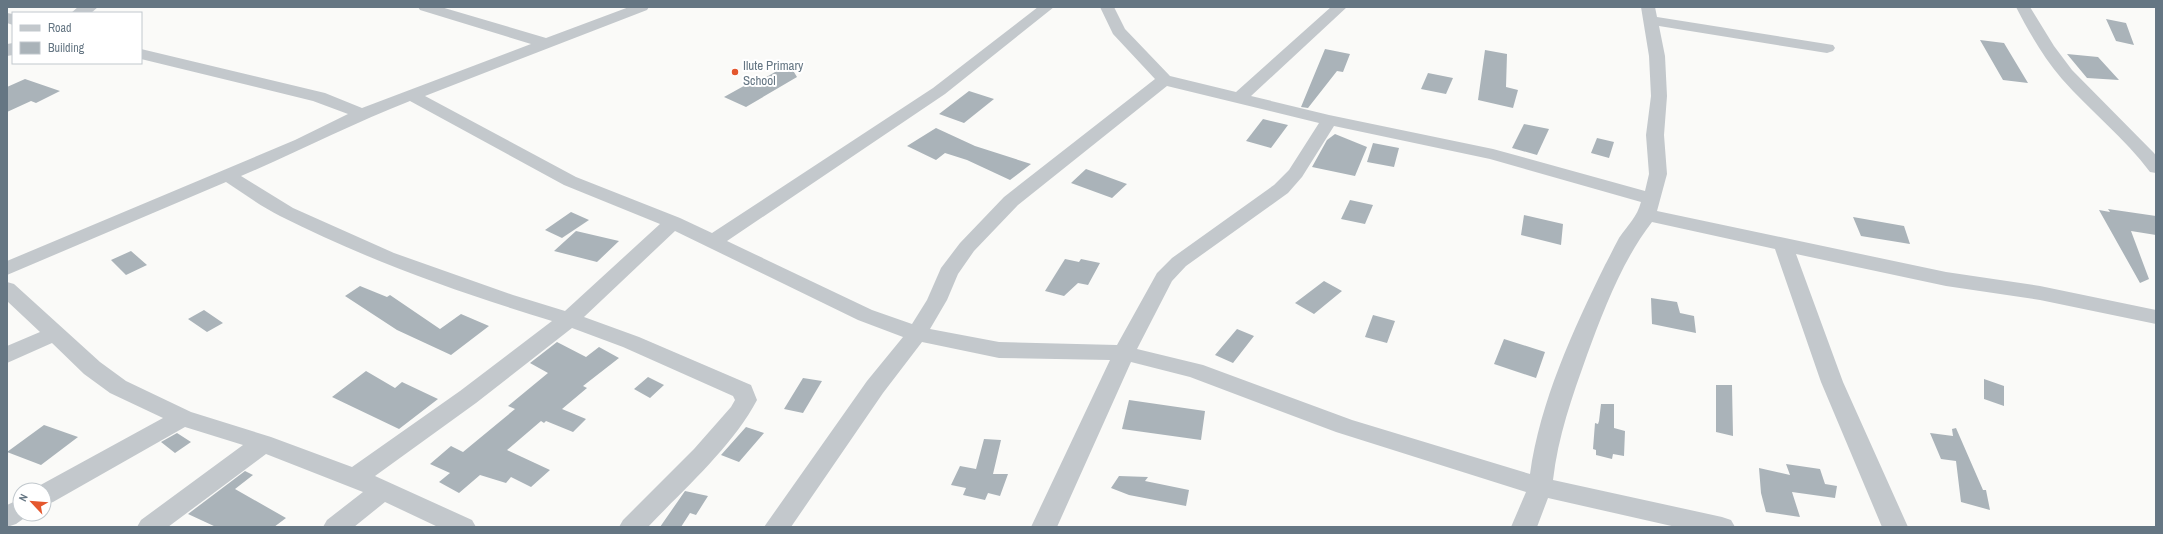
<svg xmlns="http://www.w3.org/2000/svg" width="2163" height="534" font-family="'Archivo Narrow',sans-serif">
  <rect width="100%" height="100%" fill="#fafaf8"/>
  <path fill="#aab3b9" d="M2106 19 2126 23 2134 45 2116 41Z
    M1980 40 2004 43 2028 83 2003 80Z
    M1325 49 1350 54 1343 72 1337 71 1308 108 1301 107Z
    M1485 50 1507 54 1506 87 1518 90 1513 108 1478 100Z
    M2067 54 2098 57 2119 80 2087 78Z
    M789 64 797 77 746 107 724 97 751 82 754 84Z
    M1428 73 1453 78 1446 94 1421 89Z
    M25 79 60 91 36 103 31 101 7 112V87Z
    M969 91 994 99 964 123 939 114Z
    M1263 119 1288 125 1271 148 1246 141Z
    M1524 124 1549 129 1537 155 1512 148Z
    M936 128 975 146 1031 164 1010 180 967 160 945 153 936 160 907 146Z
    M1335 134 1367 147 1355 176 1312 167 1327 140Z
    M1597 138 1614 142 1609 158 1591 153Z
    M1373 143 1399 148 1394 167 1367 162Z
    M1086 169 1127 184 1112 198 1071 183Z
    M1350 200 1373 205 1365 224 1341 219Z
    M2108 209 2156 216V235L2131 231 2149 279 2140 283 2099 210 2110 212Z
    M571 212 589 220 562 238 545 230Z
    M1524 215 1563 224 1561 245 1521 235Z
    M1853 217 1904 226 1910 244 1861 236Z
    M576 231 619 241 597 262 554 251Z
    M131 251 147 265 126 275 111 260Z
    M1065 259 1079 262 1081 259 1100 263 1088 285 1078 283 1064 296 1045 291Z
    M1324 281 1342 291 1314 314 1295 303Z
    M360 286 387 297 390 295 440 329 461 314 489 326 451 355 397 330 345 296Z
    M1651 298 1677 302 1680 313 1694 316 1696 333 1652 324Z
    M204 310 223 323 207 332 188 319Z
    M1373 315 1395 321 1387 343 1365 337Z
    M1237 329 1254 336 1233 363 1215 355Z
    M1504 339 1545 352 1536 378 1494 364Z
    M557 342 586 357 599 347 619 358 583 386 587 388 562 409 586 419 573 432 546 421 544 423 541 421 507 450 550 470 531 487 511 477 506 483 480 475 459 493 439 482 450 473 430 464 451 446 463 452 515 409 508 406 548 373 530 363Z
    M366 371 395 388 402 382 438 399 399 429 332 397Z
    M648 377 664 385 650 398 634 389Z
    M803 378 822 381 803 413 784 409Z
    M1984 379 2004 386V406L1984 399Z
    M1716 385H1732L1733 436 1716 432Z
    M1129 400 1205 411 1201 440 1122 429Z
    M1601 404H1614V428L1625 431 1624 456 1613 454 1612 459 1596 455V450L1593 449 1595 423 1598 424 1599 421Z
    M44 425 78 437 41 465 7 452Z
    M746 427 764 433 739 462 721 455Z
    M1956 428 1983 490H1986L1990 510 1961 502 1956 461 1941 459 1930 433 1953 436 1952 429Z
    M177 433 191 442 175 453 161 442Z
    M984 439 1001 440 993 474H1008L1000 496 988 493 985 500 963 495 966 488 951 485 960 466 976 469Z
    M1786 464 1820 469 1825 484 1837 486 1835 498 1792 492 1800 517 1766 512 1761 493 1759 468 1790 475Z
    M245 471 253 475 235 489 286 518 274 527H216L188 514Z
    M1119 476 1148 477 1145 481 1189 490 1186 506 1129 495 1111 488Z
    M685 491 708 496 696 515 690 513 681 527H660Z"/>
  <g fill="none" stroke-linecap="round" stroke-linejoin="round">
    <path fill="#c3c8cc" fill-rule="evenodd" d="M418 7H441L546 38 629 7H649L647 10 425 96 576 177 680 218 712 233 933 88 1038 7H1054L945 94 727 241 872 310 912 324 927 300 941 268 960 243 1004 197 1155 79 1113 34 1100 7H1114L1125 29 1170 76 1236 92 1331 7H1347L1251 96 1329 115 1493 149 1645 191 1649 174 1646 135 1651 96 1649 56 1641 7H1655L1657 17 1833 45 1835 48 1833 51 1827 53 1659 26 1665 56 1667 96 1664 135 1667 174 1657 211 1946 272 2040 286 2156 310V324L2040 300 1946 286 1796 254 1843 382 1908 527H1882L1821 382 1775 249 1652 222C1622 261 1604 309 1587 355 1572 397 1558 436 1553 480L1722 517 1731 520 1735 527H1676L1548 498 1537 527H1511L1526 492 1336 432 1190 377 1131 362 1057 527H1031L1110 360 999 358 922 342 883 393 791 527H764L867 381 903 337 858 320 675 231 584 317 639 337 751 385 757 400C732 447 685 488 648 527H619L623 520 694 449 731 407 735 400 733 396 623 347 572 328 476 403 375 476 472 520 476 527H438L385 502 354 527H323L327 520 363 492 266 454 168 527H137L141 520 243 445 185 427 53 502 44 505V490H34L35 488 163 418 110 393 84 374 52 343 7 363V346L40 332 7 301V282L14 284 100 362 126 381 191 412 271 437 352 467 460 391 552 321C460 293 367 260 280 216 262 207 244 194 226 182L7 275V261L295 140 348 114 313 101 141 59V49L325 93 362 108 531 44 420 10ZM1167 86 1319 123 1289 170 1274 185 1172 258 1157 273 1117 345 999 342 930 329 947 300 958 274 974 251 1018 205ZM410 101 564 185 660 224 565 311 513 295 394 253 293 208 241 176C298 152 353 123 410 101ZM1334 126 1490 159 1641 202C1637 217 1628 225 1619 238 1614 247 1610 256 1605 265 1573 330 1540 402 1530 474L1352 420 1203 365 1137 349 1172 281 1186 266 1288 193 1302 177Z
      M2016 7H2030L2054 46 2072 70 2154 153 2156 156V173L2150 172C2124 137 2090 111 2062 79 2043 57 2029 32 2016 7Z
      M7 13 13 14V25L7 23Z
      M20 499V514H30L16 524 7 527V505Z"/>
    <path fill="#c3c8cc" fill-rule="evenodd" d="M78 7H98L91 13H71Z
      M13 43V55L7 56V44Z"/>
  </g>
  <circle fill="#e4572e" stroke="#fff" stroke-width="1.5" cx="735" cy="72" r="4"/>
  <g text-anchor="middle" stroke-width="4" stroke-linejoin="round" paint-order="stroke">
    <g font-size="13" fill="#657683" stroke="#fff" text-anchor="start">
      <text x="743" y="70">Ilute Primary<tspan x="743" dy="15">School</tspan></text>
    </g>
  </g>
  <rect width="2163" height="534" fill="none" stroke="#657683" stroke-width="16"/>
  <rect x="12" y="12" width="130" height="52" fill="#ffffff" stroke="#c1c8cd"/>
  <rect x="20" y="25" width="20" height="6" fill="#c3c8cc" stroke="#c1c8cd"/>
  <text x="48" y="32" font-size="12" fill="#657683">Road</text>
  <rect x="20" y="42" width="20" height="12" fill="#aab3b9" stroke="#c1c8cd"/>
  <text x="48" y="52" font-size="12" fill="#657683">Building</text>
  <g transform="translate(32 502) rotate(296)"><circle r="19" fill="#ffffff" stroke="#c1c8cd"/>
  <path d="M0-3L7 15L0 10L-7 15Z" fill="#e4572e"/>
  <text y="-6" font-size="11" font-weight="bold" text-anchor="middle" fill="#657683">N</text>
  </g>
</svg>
